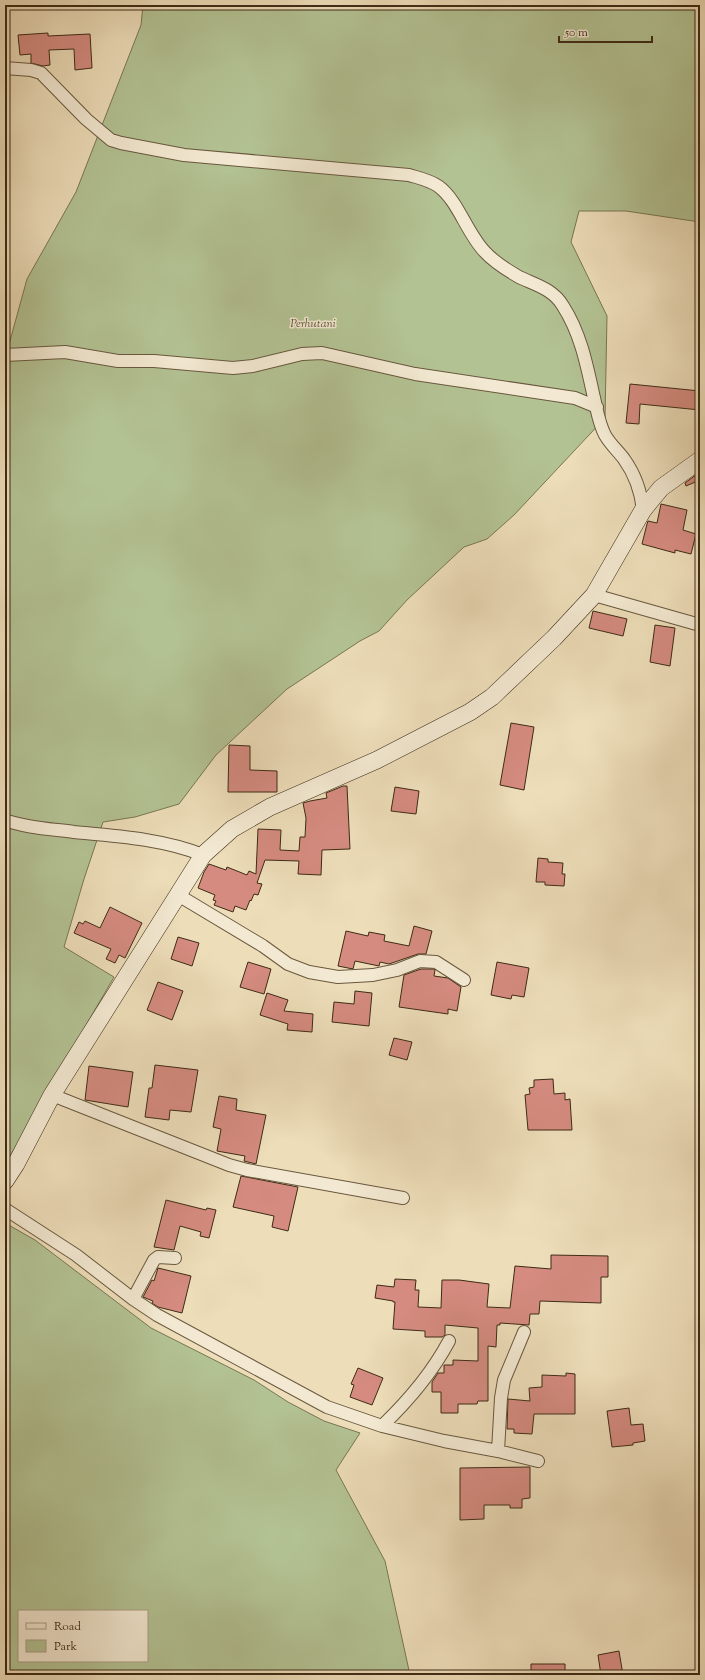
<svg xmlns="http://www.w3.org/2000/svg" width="705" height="1680" font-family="'Sorts Mill Goudy',serif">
  <rect width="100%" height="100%" fill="#edddb9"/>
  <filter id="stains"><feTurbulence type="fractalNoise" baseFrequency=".005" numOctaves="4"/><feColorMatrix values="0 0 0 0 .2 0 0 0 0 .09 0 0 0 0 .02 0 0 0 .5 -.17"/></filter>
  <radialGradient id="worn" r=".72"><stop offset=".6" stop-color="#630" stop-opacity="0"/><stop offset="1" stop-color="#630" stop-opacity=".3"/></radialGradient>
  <path fill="#b3c293" stroke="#787654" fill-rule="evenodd" d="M143 5H700V222L626 211H579L571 242 607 316 605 418 514 515 487 539 464 547 407 600 379 631 360 641 287 689 216 755 179 804 135 817 103 822 84 879 64 947 114 977 5 1165V359L27 279 76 192 141 25Z
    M5 1223 35 1240 151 1328 254 1380 288 1402 324 1421 360 1433 336 1470 385 1561 410 1675H5ZM19 1611H147V1661H19Z"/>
  <path fill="#d58b80" stroke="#3d2b15" d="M48 33V36L90 34 92 68 75 70 74 49 49 50 50 65 43 66 31 63V54L20 55 18 35Z
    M630 384 700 391V410L640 404 639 424 626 423Z
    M700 472V480L686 486 685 483Z
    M661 504 687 510 683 530 696 534 691 554 675 550V553L642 544 647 524 648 521 657 523Z
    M593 611 627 619 623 636 589 628Z
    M655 625 675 628 670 666 650 662Z
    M511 723 534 727 524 790 500 785Z
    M229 745 250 746V770L277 771V792H228Z
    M343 786H347L350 849 322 850 321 875 298 874 299 861 265 860 257 883 262 884 258 895 254 894 251 901 250 900 246 910 235 906 233 912 214 905 216 901 213 900 215 895 198 888 204 872 209 864 226 870 227 867 247 875 249 871 256 874 258 829 281 830 280 850 299 851 300 837H305L306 818 303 803 310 801 327 798 326 793Z
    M395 787 419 791 416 814 391 811Z
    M538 858 548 859V862L563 863 562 874H565L564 886 545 885V882H536Z
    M110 907 142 923 125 958 119 955 115 963 106 959 111 949 74 933 79 922 83 924 85 921 100 928Z
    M414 926 432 931 426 954H418L389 964 380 962 379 966 355 961 353 969 338 966 346 931 368 936 369 932 385 935 384 941 409 946Z
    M178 937 199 943 192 966 171 959Z
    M248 962 271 969 264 994 240 987Z
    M497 962 529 968 524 997 512 995 511 999 491 995Z
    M421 969H434L435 970 434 976 448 978 461 987 457 1011 448 1009V1014L399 1007 404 975Z
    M158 982 183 991 172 1020 147 1010Z
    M355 991 372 993 369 1026 332 1022 334 1002 354 1004Z
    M267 993 288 1000 284 1011 313 1014 312 1032 287 1030 288 1024 260 1015Z
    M394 1038 412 1042 407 1060 389 1055Z
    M155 1065 198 1070 191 1112 170 1110 169 1120 145 1117 149 1088H152Z
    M89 1066 133 1072 128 1107 85 1100Z
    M553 1079 554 1094 565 1093V1100L570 1099 572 1130H528L525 1095 530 1094 529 1088 534 1087V1080Z
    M219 1096 237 1099 236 1110 266 1115 256 1164 244 1161 245 1156 217 1151 221 1129 213 1127Z
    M241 1176 298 1187 288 1231 272 1227 274 1216 233 1207Z
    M166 1200 206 1210 207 1208 216 1210 209 1238 200 1236 201 1232 180 1226 174 1250 154 1247Z
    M551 1255 608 1256V1277H601V1303L540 1301 539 1314H530L529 1325 500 1323V1325H497L496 1347 488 1346V1401H478L477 1404H458V1413H441V1392H432V1382L438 1373H444V1365H453V1360L478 1361V1328L445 1325V1335L442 1337H425V1331L393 1329 395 1302H393V1301L375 1298 377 1285 394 1287 395 1279 416 1280 415 1290H419L418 1307 441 1308 442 1280H459L489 1284 487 1307 510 1308 515 1266 551 1269Z
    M158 1268 191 1276 182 1313 158 1307 152 1303 153 1301 143 1297 152 1280 154 1281Z
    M358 1368 383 1378 372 1405 350 1397 354 1385 351 1384Z
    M566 1373 575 1374V1414H534L532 1434 514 1433V1429H507L508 1399 530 1401 529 1388 542 1387V1375L566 1376Z
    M629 1408 631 1425 643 1424 645 1441 633 1443V1445L612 1447 607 1411Z
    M530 1467V1498L522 1499V1508H510V1505H484V1519L460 1520V1468Z
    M619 1651 623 1675H601L598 1655Z
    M531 1664H565V1675H531Z"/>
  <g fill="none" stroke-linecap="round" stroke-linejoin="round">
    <defs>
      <path id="street" d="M5 68 31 70 41 73 86 119 111 140 121 143 184 155 409 175C419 178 429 180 438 186 458 200 467 234 485 252 494 262 507 270 519 277 536 285 553 289 563 306 581 334 587 366 594 398 597 410 599 424 605 435 610 444 618 451 624 459 634 473 641 492 643 510
        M5 355 65 352 118 361H154L233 368 253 366 302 354 322 353 415 374 575 398 597 407
        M594 595 700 625
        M5 820C26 828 52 829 74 832 117 836 163 839 203 855
        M178 895 263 946 288 964 309 972 338 977 373 975 397 970 420 961 436 962 464 980
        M52 1095 229 1165 247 1170 403 1198
        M5 1209 76 1255 133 1299 157 1315 327 1407 382 1426 444 1441 498 1451 538 1461
        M133 1299 154 1260 158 1257 175 1258
        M382 1426C408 1401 432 1373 449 1341
        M498 1451 501 1398 504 1380 524 1332"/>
      <path id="secondary" d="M5 1181 16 1164 52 1095 203 855 232 829 270 807 377 760 470 712 492 697 554 638 594 595 643 510 661 488 700 460"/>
    </defs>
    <use href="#street" stroke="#69583e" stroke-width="14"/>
    <use href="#secondary" stroke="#3d2b15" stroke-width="18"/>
    <use href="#street" stroke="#f3e9d2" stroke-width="12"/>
    <use href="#secondary" stroke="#f3e9d2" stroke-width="17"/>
  </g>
  <g text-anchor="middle" stroke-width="3" stroke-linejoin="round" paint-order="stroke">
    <g font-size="12" font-style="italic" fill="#5a5134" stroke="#f3e9d2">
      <text x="313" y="327">Perhutani</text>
    </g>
  </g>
  <rect width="705" height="1680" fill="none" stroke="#edddb9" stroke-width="20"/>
  <rect x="6" y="6" width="693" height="1668" fill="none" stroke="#3d2b15" stroke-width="2"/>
  <rect x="10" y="10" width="685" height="1660" fill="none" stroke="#3d2b15"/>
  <rect x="18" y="1610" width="130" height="52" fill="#f3e9d2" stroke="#aa9d86"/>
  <rect x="26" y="1623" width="20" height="6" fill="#f3e9d2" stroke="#aa9d86"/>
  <text x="54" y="1630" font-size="12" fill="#3d2b15">Road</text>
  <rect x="26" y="1640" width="20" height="12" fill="#b3c293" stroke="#aa9d86"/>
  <text x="54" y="1650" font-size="12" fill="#3d2b15">Park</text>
  <path d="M559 36v6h93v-6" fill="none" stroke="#3d2b15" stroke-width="2"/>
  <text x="565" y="36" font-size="12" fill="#3d2b15" stroke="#f3e9d2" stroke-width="3" paint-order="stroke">50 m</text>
  <rect width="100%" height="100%" filter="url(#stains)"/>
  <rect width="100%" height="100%" fill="url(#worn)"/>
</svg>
